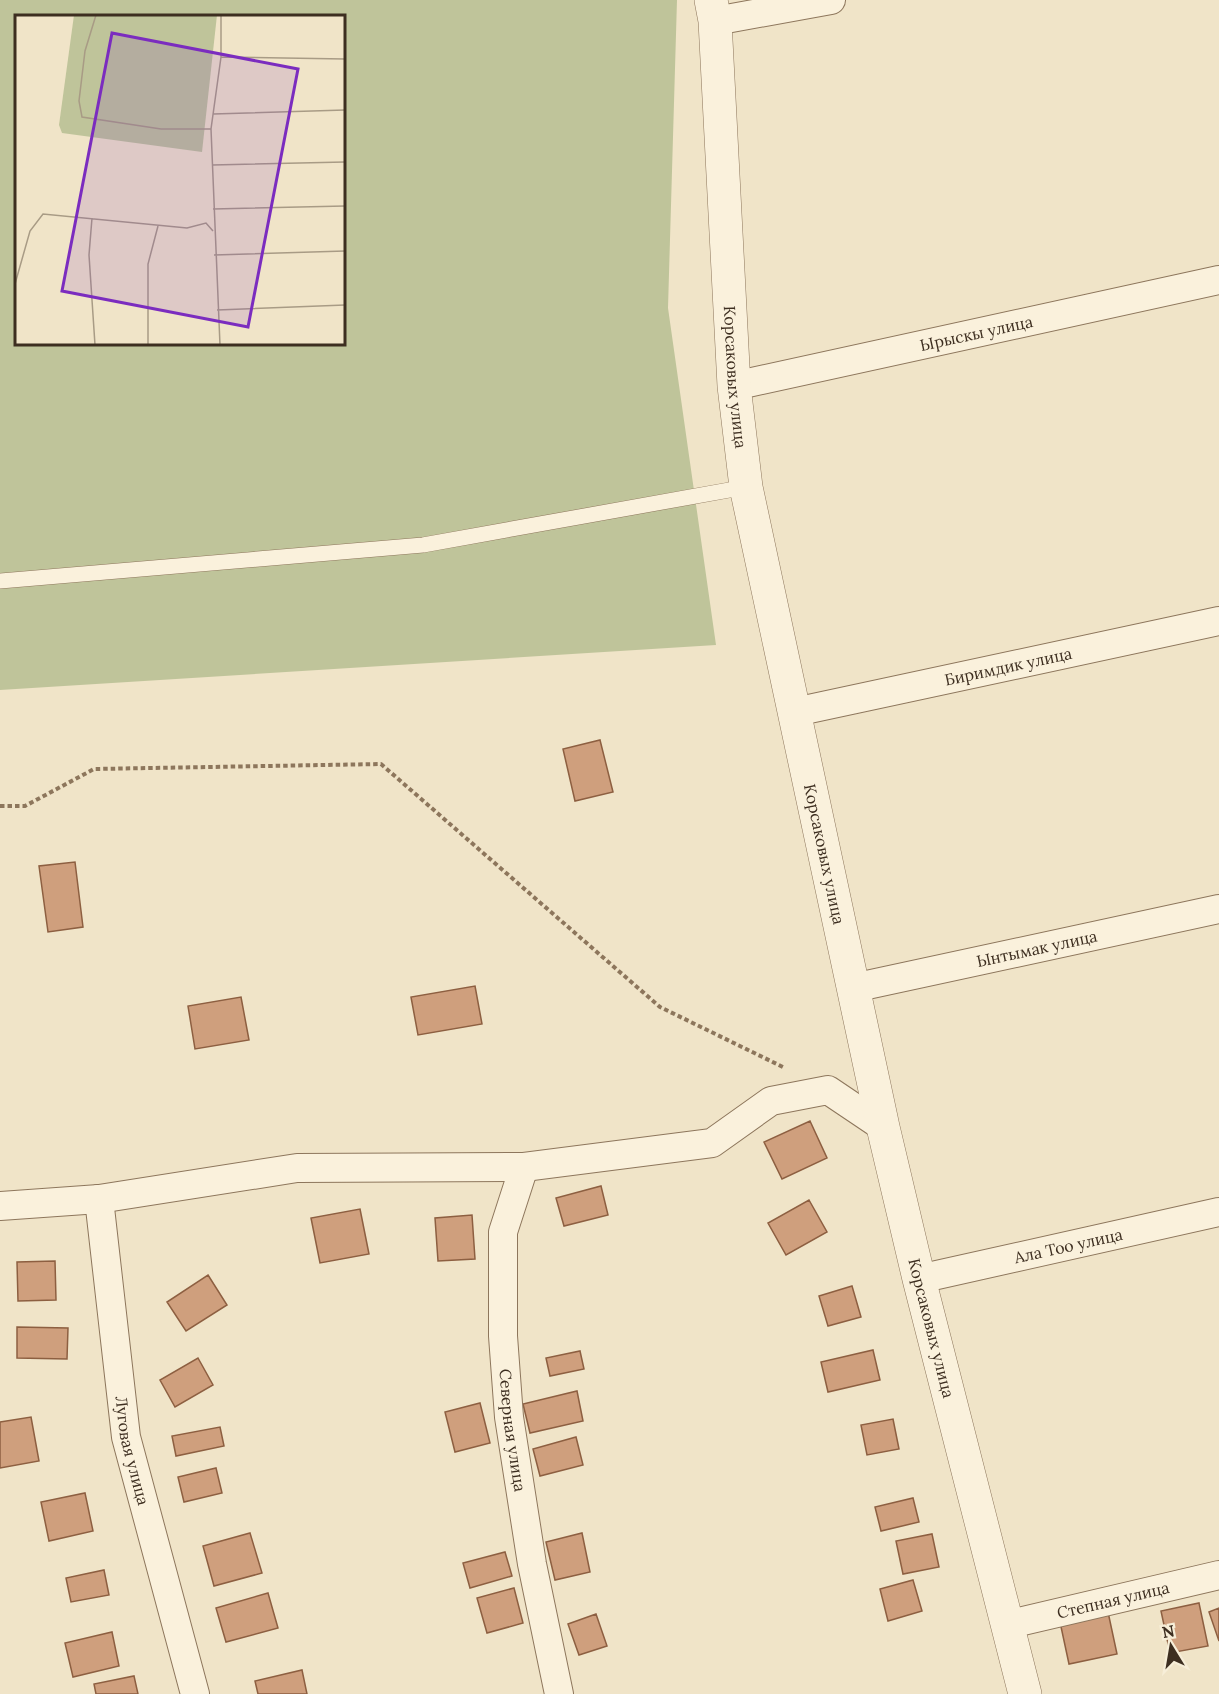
<svg xmlns="http://www.w3.org/2000/svg" width="1219" height="1694" font-family="Lora,serif">
  <rect width="100%" height="100%" fill="#f0e4c8"/>
  <path fill="#bfc49a" fill-rule="evenodd" d="M0 0H677L668 308 716 645 0 690ZM16 16H344V344H16Z"/>
  <path fill="#cf9f7d" stroke="#8d5f41" stroke-width="1.5" d="M600 740 613 792 575 801 563 749Z
    M75 862 83 927 48 932 39 866Z
    M475 986 482 1024 418 1035 411 997Z
    M241 997 249 1040 195 1049 188 1006Z
    M810 1121 827 1158 782 1179 764 1142Z
    M601 1186 608 1215 564 1226 556 1198Z
    M809 1200 827 1232 786 1255 768 1223Z
    M360 1209 369 1254 320 1263 311 1218Z
    M472 1215 475 1259 438 1261 435 1218Z
    M55 1261 56 1300 18 1301 17 1262Z
    M208 1275 227 1305 186 1331 167 1302Z
    M852 1286 861 1317 828 1326 819 1296Z
    M17 1327 68 1328 67 1359 17 1358Z
    M873 1350 880 1380 828 1392 821 1362Z
    M580 1351 584 1369 550 1376 546 1358Z
    M198 1358 213 1385 175 1407 160 1380Z
    M577 1391 583 1421 530 1433 523 1404Z
    M480 1403 490 1443 455 1452 445 1412Z
    M31 1417 39 1461 0 1468V1422Z
    M893 1419 899 1449 867 1455 861 1425Z
    M220 1427 224 1446 176 1456 172 1436Z
    M576 1437 583 1465 540 1476 533 1449Z
    M216 1468 222 1493 184 1502 178 1477Z
    M85 1493 93 1531 49 1541 41 1502Z
    M913 1498 919 1522 881 1531 875 1507Z
    M250 1533 262 1573 214 1586 203 1546Z
    M582 1533 590 1572 555 1580 546 1542Z
    M932 1534 939 1567 903 1574 896 1541Z
    M505 1552 512 1576 470 1588 463 1563Z
    M104 1570 109 1595 71 1602 66 1578Z
    M913 1580 922 1611 888 1621 880 1589Z
    M514 1588 523 1623 487 1633 477 1598Z
    M268 1593 278 1628 226 1642 216 1608Z
    M1199 1603 1208 1646 1170 1653 1161 1611Z
    M1219 1608V1641L1209 1612Z
    M1108 1612 1117 1654 1069 1664 1060 1622Z
    M596 1614 607 1646 579 1655 568 1624Z
    M112 1632 119 1666 73 1677 65 1643Z
    M302 1670 307 1694H258L255 1681Z
    M134 1676 138 1694H96L94 1684Z"/>
  <g fill="none" stroke-linecap="round" stroke-linejoin="round">
    <defs>
      <path id="service" d="M0 581 423 545 746 487"/>
      <g id="minor">
        <path d="M715 21 831 0"/>
        <path id="s1" d="M734 386 1219 280"/>
        <path id="s2" d="M795 712 1219 621"/>
        <path id="s3" d="M853 988 1219 909"/>
        <path id="s4" d="M524 1167 503 1232V1336L509 1417 532 1564 559 1694"/>
        <path id="s5" d="M99 1199 126 1437 195 1694"/>
        <path d="M0 1206 99 1199 297 1168 524 1167 712 1143 771 1101 828 1090 883 1127"/>
        <path id="s6" d="M919 1279 1219 1212"/>
        <path id="s7" d="M1006 1625 1219 1575"/>
      </g>
      <g id="tertiary">
        <path id="s8" d="M711 0 715 21 734 386 746 487 883 1127 919 1279 1025 1694"/>
      </g>
    </defs>
    <use href="#service" stroke="#8d765c" stroke-width="16"/>
    <use href="#minor" stroke="#8d765c" stroke-width="30"/>
    <use href="#tertiary" stroke="#8d765c" stroke-width="34"/>
    <path stroke="#8d765c" stroke-width="4" stroke-dasharray="4.5 3" stroke-linecap="butt" d="M0 806H25L94 769 381 764 660 1007 785 1068"/>
    <use href="#service" stroke="#faf1dc" stroke-width="15"/>
    <use href="#minor" stroke="#faf1dc" stroke-width="28"/>
    <use href="#tertiary" stroke="#faf1dc" stroke-width="33"/>
  </g>
  <g text-anchor="middle" stroke-width="6" stroke-linejoin="round" paint-order="stroke">
    <g font-size="16" fill="#3d2e20" stroke="#f7eed8">
      <text dy="6" stroke="none"><textPath href="#s1" startOffset="248">Ырыскы улица</textPath></text>
      <text dy="6" stroke="none"><textPath href="#s8" startOffset="378">Корсаковых улица</textPath></text>
      <text dy="6" stroke="none"><textPath href="#s2" startOffset="218">Биримдик улица</textPath></text>
      <text dy="6" stroke="none"><textPath href="#s8" startOffset="864">Корсаковых улица</textPath></text>
      <text dy="6" stroke="none"><textPath href="#s3" startOffset="188">Ынтымак улица</textPath></text>
      <text dy="6" stroke="none"><textPath href="#s6" startOffset="153">Ала Тоо улица</textPath></text>
      <text dy="6" stroke="none"><textPath href="#s8" startOffset="1350">Корсаковых улица</textPath></text>
      <text dy="6" stroke="none"><textPath href="#s4" startOffset="267">Северная улица</textPath></text>
      <text dy="6" stroke="none"><textPath href="#s5" startOffset="254">Луговая улица</textPath></text>
      <text dy="6" stroke="none"><textPath href="#s7" startOffset="110">Степная улица</textPath></text>
    </g>
  </g>
  <g transform="translate(15 15)">
    <rect width="330" height="330" fill="#f0e4c8"/>
    <path d="M59 0H202L187 137 47 118 44 110Z" fill="#bfc49a"/>
    <path fill="none" stroke="#a89b85" stroke-width="1.5" d="M81 0 70 36 64 86 67 102 146 114H196M206 42 330 44M198 99 330 95M197 150 330 147M198 194 330 191M77 203 74 240 80 330M199 240 330 236M0 269 15 216 28 199 172 213 191 208 198 216M202 295 330 290M133 330V249L143 211M205 330 196 114 206 42V0"/>
    <path fill="#7b2cbf" fill-opacity="0.15" stroke="#7b2cbf" stroke-width="3" d="M97 18 283 54 233 312 47 276Z"/>
    <rect width="330" height="330" fill="none" stroke="#3d2e20" stroke-width="3"/>
  </g>
  <g transform="translate(1171 1646) rotate(349)" stroke="#f7eed8" stroke-width="4.5" paint-order="stroke">
  <path d="M0-4.5L10 22L0 15L-10 22Z" fill="#3d2e20"/>
  <text y="-9" font-size="16" font-weight="bold" text-anchor="middle" fill="#3d2e20">N</text>
  </g>
</svg>
